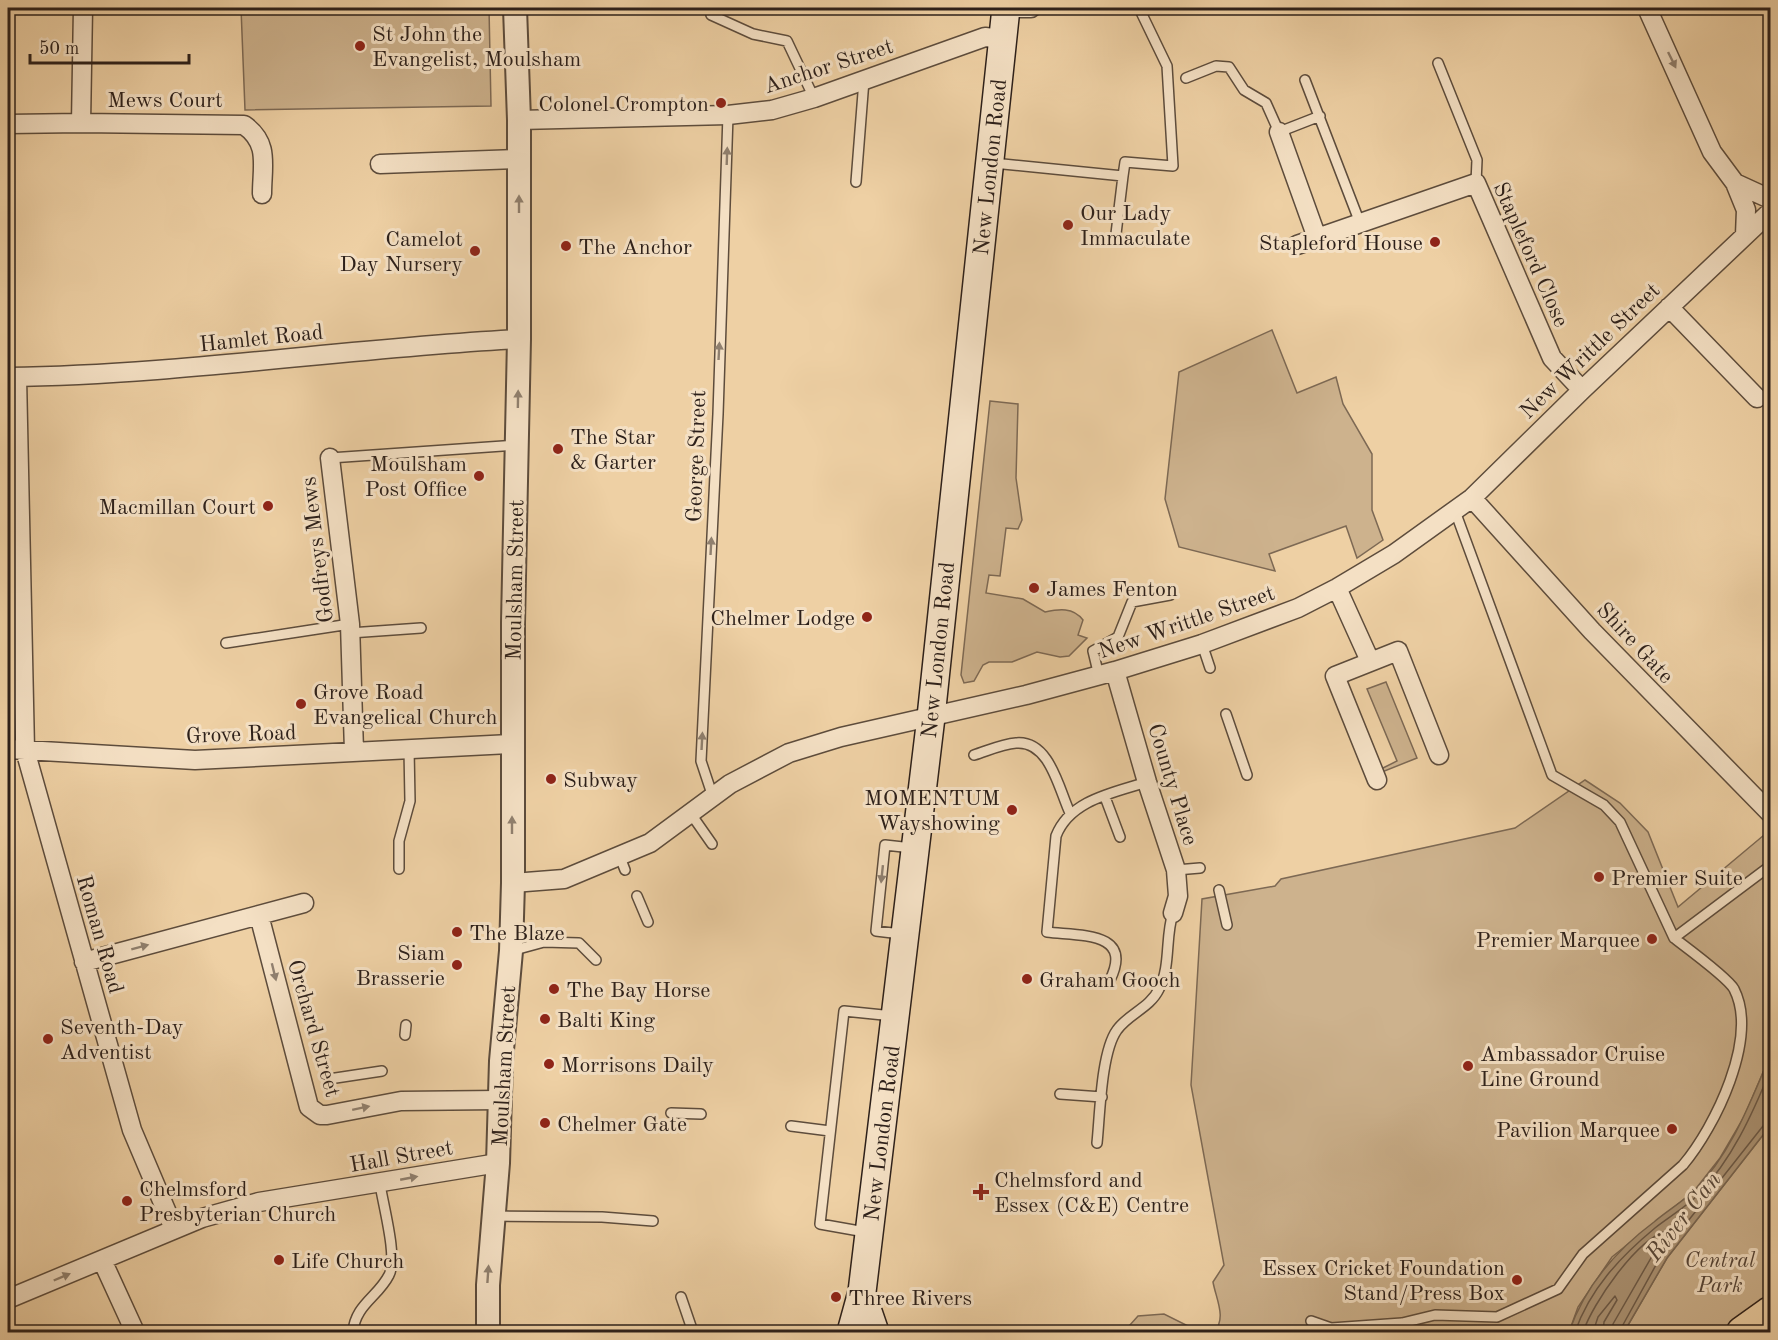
<svg xmlns="http://www.w3.org/2000/svg" width="1778" height="1340" font-family="'Old Standard TT',serif">
  <rect width="100%" height="100%" fill="#eed0a4"/>
  <filter id="stains"><feTurbulence type="fractalNoise" baseFrequency=".00333" numOctaves="4"/><feColorMatrix values="0 0 0 0 .2 0 0 0 0 .09 0 0 0 0 .02 0 0 0 .5 -.17"/></filter>
  <radialGradient id="worn" r=".72"><stop offset=".6" stop-color="#630" stop-opacity="0"/><stop offset="1" stop-color="#630" stop-opacity=".3"/></radialGradient>
  <path fill="#cdb28d" stroke="#7d6954" stroke-width="1.5" d="M241 8H489L491 106 245 110Z
    M1272 330 1297 393 1336 377 1343 404 1372 454V510L1383 540 1357 558 1346 526 1269 554 1275 571 1179 547 1165 499 1179 372Z
    M990 401 1018 404 1016 478 1022 520 1018 529 1006 528 1000 576 989 575 986 593 1023 599 1045 612C1059 609 1073 607 1083 620L1078 635 1087 638 1069 656 1060 657 1037 652 1012 662H989L983 665 974 681 964 683 961 675Z
    M1386 682 1417 758 1382 772 1381 769 1397 761 1367 689Z
    M1585 780 1620 803 1648 832 1678 907 1770 830V1056L1744 1117 1720 1158 1694 1191 1612 1257 1578 1307 1569 1332H1128L1129 1326 1138 1316 1164 1314 1198 1331 1214 1332C1227 1318 1216 1299 1213 1282L1224 1265 1191 1085 1202 899 1275 886 1281 879 1515 828Z
    M1770 1126V1299L1734 1322 1723 1332H1624L1667 1258Z"/>
  <path fill="#ac9475" stroke="#796651" stroke-width="1.5" d="M1770 1056V1126L1667 1258 1624 1332H1569C1585 1286 1615 1251 1654 1222 1667 1211 1682 1202 1694 1191 1731 1154 1750 1103 1770 1056Z"/>
  <g fill="none" stroke-linecap="round" stroke-linejoin="round">
    <path stroke="#6c5a48" stroke-width="1.5" d="M1575 1332C1590 1289 1620 1257 1655 1228 1669 1217 1686 1207 1699 1194 1732 1159 1752 1115 1770 1071
      M1583 1332C1593 1303 1636 1240 1666 1231L1667 1235 1655 1251 1613 1324 1612 1332
      M1593 1332 1598 1317 1615 1296 1617 1300 1604 1322 1603 1332
      M1619 1332 1662 1254 1763 1126 1770 1123"/>
    <defs>
      <path id="service" d="M711 15 753 34 787 41 814 98
        M1438 63 1477 160 1476 183
        M1186 78 1216 66 1229 67 1244 90 1266 103 1279 132 1320 116
        M1305 80 1360 223
        M993 163 1123 176 1115 242
        M1123 176 1125 162 1173 166 1167 66 1139 8
        M856 182 864 80
        M330 458 517 445
        M1455 511 1552 775 1604 805 1620 822 1674 938 1770 866
        M350 633 421 628
        M226 643 350 624
        M1202 644 1210 668
        M1099 676 1093 651 1118 637 1132 602 1170 595
        M1226 714 1247 775
        M974 755C987 751 1002 744 1016 743 1050 740 1059 790 1070 813
        M713 797 701 761 718 414 728 115
        M1105 797 1120 837
        M691 814 712 844
        M620 857 625 870
        M399 869V841L410 801 409 749
        M1176 870 1200 868
        M1219 890 1227 925
        M637 896 648 922
        M901 934 876 931 885 845 912 848
        M511 951 544 942 579 943 596 960
        M1110 980C1134 931 1079 936 1047 932L1056 836C1070 800 1113 793 1147 782
        M405 1035 406 1025
        M329 1079 382 1071
        M1060 1094 1102 1097
        M671 1113 701 1114
        M791 1126 830 1131
        M1097 1143C1100 1115 1101 1052 1117 1030 1128 1014 1150 1008 1159 989 1171 966 1165 937 1173 913
        M493 1216 602 1217 653 1221
        M865 1232 820 1224 844 1011 893 1016
        M681 1297 693 1332
        M1311 1321 1331 1328 1402 1323 1435 1315 1497 1317 1558 1289 1583 1254 1683 1165C1715 1127 1759 1038 1734 989 1728 978 1687 948 1674 938
        M353 1332C355 1305 378 1297 389 1275 398 1258 383 1205 380 1184"/>
      <path id="minor" d="M83 8 81 123 244 125C270 143 262 166 262 194
        M1006 8H1031
        M1647 8 1712 152 1735 183 1770 199
        M519 120 728 115 772 110 814 98 985 37 1003 39
        M8 124 81 123
        M1279 132 1317 238
        M380 164 519 159
        M1735 183 1746 210 1745 235
        M1297 245 1476 183 1552 358 1582 390
        M1669 307 1757 398
        M8 377C179 375 348 348 519 339
        M17 377 25 750 132 1130 174 1229
        M330 458 350 624 354 751
        M1472 498 1592 631 1770 813
        M1337 588 1370 661
        M1115 671 1147 782 1176 870 1178 896 1173 913
        M8 749 195 760 512 744
        M1377 780 1335 676 1398 651 1439 755
        M513 883 564 879 650 843 730 784 789 753 841 737 1026 695 1115 671 1202 644 1298 608 1337 588 1394 554 1472 498 1582 390 1770 212
        M259 915 309 1107 320 1115H327L401 1101 499 1100
        M84 962 304 903
        M102 1260 135 1332
        M8 1299 202 1218 259 1202 498 1163"/>
      <path id="tertiary" d="M488 1332V1285L498 1163 501 1061 511 951 513 883V623L519 339V120L515 8"/>
      <path id="secondary" d="M862 1294 875 1332
        M851 1332 862 1292 931 717 1006 8"/>
      <path id="primary" d="M1742 1332 1770 1312"/>
    </defs>
    <use href="#service" stroke="#5d4c3c" stroke-width="12"/>
    <use href="#minor" stroke="#5d4c3c" stroke-width="21"/>
    <use href="#tertiary" stroke="#5d4c3c" stroke-width="26"/>
    <use href="#secondary" stroke="#2d201a" stroke-width="30"/>
    <use href="#primary" stroke="#2d201a" stroke-width="33"/>
    <use href="#service" stroke="#f4e0c4" stroke-width="9"/>
    <use href="#minor" stroke="#f4e0c4" stroke-width="18"/>
    <use href="#tertiary" stroke="#f4e0c4" stroke-width="22"/>
    <use href="#secondary" stroke="#f4e0c4" stroke-width="27"/>
    <use href="#primary" stroke="#eed0a4" stroke-width="30"/>
  </g>
  <defs><path id="oneway-solid" d="M-6-.8H1V-3.2L6.5 0L1 3.2V.8H-6Z" transform="scale(1.5)"/></defs>
  <g fill="#90806f">
    <use href="#oneway-solid" transform="translate(1672 60) rotate(64)"/>
    <use href="#oneway-solid" transform="translate(727 156) rotate(-88)"/>
    <use href="#oneway-solid" transform="translate(519 204) rotate(-90)"/>
    <use href="#oneway-solid" transform="translate(719 351) rotate(-87)"/>
    <use href="#oneway-solid" transform="translate(518 399) rotate(-89)"/>
    <use href="#oneway-solid" transform="translate(711 546) rotate(-87)"/>
    <use href="#oneway-solid" transform="translate(702 741) rotate(-87)"/>
    <use href="#oneway-solid" transform="translate(512 825) rotate(-90)"/>
    <use href="#oneway-solid" transform="translate(882 874) rotate(96)"/>
    <use href="#oneway-solid" transform="translate(140 947) rotate(-15)"/>
    <use href="#oneway-solid" transform="translate(274 972) rotate(76)"/>
    <use href="#oneway-solid" transform="translate(361 1108) rotate(-12)"/>
    <use href="#oneway-solid" transform="translate(409 1178) rotate(-11)"/>
    <use href="#oneway-solid" transform="translate(488 1274) rotate(-86)"/>
    <use href="#oneway-solid" transform="translate(62 1277) rotate(-23)"/>
  </g>
  <g fill="#8f2418" stroke="#f4e0c4" stroke-width="2">
    <circle cx="360" cy="46" r="6"/>
    <circle cx="721" cy="103" r="6"/>
    <circle cx="1068" cy="225" r="6"/>
    <circle cx="1435" cy="242" r="6"/>
    <circle cx="566" cy="246" r="6"/>
    <circle cx="475" cy="251" r="6"/>
    <circle cx="558" cy="449" r="6"/>
    <circle cx="479" cy="476" r="6"/>
    <circle cx="268" cy="506" r="6"/>
    <circle cx="1034" cy="588" r="6"/>
    <circle cx="867" cy="617" r="6"/>
    <circle cx="301" cy="704" r="6"/>
    <circle cx="551" cy="779" r="6"/>
    <circle cx="1012" cy="810" r="6"/>
    <circle cx="1599" cy="877" r="6"/>
    <circle cx="457" cy="932" r="6"/>
    <circle cx="1652" cy="939" r="6"/>
    <circle cx="457" cy="965" r="6"/>
    <circle cx="1027" cy="979" r="6"/>
    <circle cx="554" cy="989" r="6"/>
    <circle cx="545" cy="1019" r="6"/>
    <circle cx="48" cy="1039" r="6"/>
    <circle cx="549" cy="1064" r="6"/>
    <circle cx="1468" cy="1066" r="6"/>
    <circle cx="545" cy="1123" r="6"/>
    <circle cx="1672" cy="1129" r="6"/>
    <path d="M978 1183h6v6h6v6h-6v6h-6v-6h-6v-6h6z"/>
    <circle cx="127" cy="1201" r="6"/>
    <circle cx="279" cy="1260" r="6"/>
    <circle cx="1517" cy="1280" r="6"/>
    <circle cx="836" cy="1297" r="6"/>
  </g>
  <g text-anchor="middle" stroke-width="6" stroke-linejoin="round" paint-order="stroke">
    <g font-size="22" fill="#2d201a" stroke="#f4e0c4" text-anchor="start">
      <text x="372" y="41">St John the<tspan x="372" dy="25">Evangelist, Moulsham</tspan></text>
      <text x="709" y="111" text-anchor="end">Colonel Crompton</text>
      <text x="1080" y="220">Our Lady<tspan x="1080" dy="25">Immaculate</tspan></text>
      <text x="463" y="246" text-anchor="end">Camelot<tspan x="463" dy="25">Day Nursery</tspan></text>
      <text x="1423" y="250" text-anchor="end">Stapleford House</text>
      <text x="578" y="254">The Anchor</text>
      <text x="570" y="444">The Star<tspan x="570" dy="25">&amp; Garter</tspan></text>
      <text x="467" y="471" text-anchor="end">Moulsham<tspan x="467" dy="25">Post Office</tspan></text>
      <text x="256" y="514" text-anchor="end">Macmillan Court</text>
      <text x="1046" y="596">James Fenton</text>
      <text x="855" y="625" text-anchor="end">Chelmer Lodge</text>
      <text x="313" y="699">Grove Road<tspan x="313" dy="25">Evangelical Church</tspan></text>
      <text x="563" y="787">Subway</text>
      <text x="1000" y="805" text-anchor="end">MOMENTUM<tspan x="1000" dy="25">Wayshowing</tspan></text>
      <text x="1611" y="885">Premier Suite</text>
      <text x="469" y="940">The Blaze</text>
      <text x="1640" y="947" text-anchor="end">Premier Marquee</text>
      <text x="445" y="960" text-anchor="end">Siam<tspan x="445" dy="25">Brasserie</tspan></text>
      <text x="1039" y="987">Graham Gooch</text>
      <text x="566" y="997">The Bay Horse</text>
      <text x="557" y="1027">Balti King</text>
      <text x="60" y="1034">Seventh-Day<tspan x="60" dy="25">Adventist</tspan></text>
      <text x="1480" y="1061">Ambassador Cruise<tspan x="1480" dy="25">Line Ground</tspan></text>
      <text x="561" y="1072">Morrisons Daily</text>
      <text x="557" y="1131">Chelmer Gate</text>
      <text x="1660" y="1137" text-anchor="end">Pavilion Marquee</text>
      <text x="994" y="1187">Chelmsford and<tspan x="994" dy="25">Essex (C&amp;E) Centre</tspan></text>
      <text x="139" y="1196">Chelmsford<tspan x="139" dy="25">Presbyterian Church</tspan></text>
      <text x="291" y="1268">Life Church</text>
      <text x="1505" y="1275" text-anchor="end">Essex Cricket Foundation<tspan x="1505" dy="25">Stand/Press Box</tspan></text>
      <text x="848" y="1305">Three Rivers</text>
    </g>
    <g font-size="22" fill="#2d201a" stroke="#f4e0c4">
      <text transform="translate(828 65) rotate(-18)" y="8">Anchor Street</text>
      <text x="165" y="107">Mews Court</text>
      <text transform="translate(989 167) rotate(-84)" y="8">New London Road</text>
      <text transform="translate(1532 254) rotate(66)" y="8">Stapleford Close</text>
      <text transform="translate(261 337) rotate(-6)" y="8">Hamlet Road</text>
      <text transform="translate(1589 350) rotate(-44)" y="8">New Writtle Street</text>
      <text transform="translate(695 456) rotate(-88)" y="8">George Street</text>
      <text transform="translate(316 550) rotate(-97)" y="8">Godfreys Mews</text>
      <text transform="translate(514 580) rotate(-89)" y="8">Moulsham Street</text>
      <text transform="translate(1186 621) rotate(-19)" y="8">New Writtle Street</text>
      <text transform="translate(1636 642) rotate(47)" y="8">Shire Gate</text>
      <text transform="translate(937 650) rotate(-84)" y="8">New London Road</text>
      <text transform="translate(241 733) rotate(-2)" y="8">Grove Road</text>
      <text transform="translate(1174 784) rotate(73)" y="8">County Place</text>
      <text transform="translate(101 934) rotate(74)" y="8">Roman Road</text>
      <text transform="translate(315 1028) rotate(74)" y="8">Orchard Street</text>
      <text transform="translate(503 1066) rotate(-87)" y="8">Moulsham Street</text>
      <text transform="translate(881 1133) rotate(-83)" y="8">New London Road</text>
      <text transform="translate(401 1155) rotate(-10)" y="8">Hall Street</text>
    </g>
    <g font-size="22" font-style="italic" fill="#554437" stroke="#f4e0c4">
      <text x="1720" y="1267">Central<tspan x="1720" dy="25">Park</tspan></text>
    </g>
    <g font-size="24" font-style="italic" fill="#59493a" stroke="#f4e0c4">
      <text transform="translate(1683 1216) rotate(-52)" y="8">River Can</text>
    </g>
  </g>
  <rect width="1778" height="1340" fill="none" stroke="#eed0a4" stroke-width="30"/>
  <rect x="9" y="9" width="1760" height="1322" fill="none" stroke="#2d201a" stroke-width="3"/>
  <rect x="15" y="15" width="1748" height="1310" fill="none" stroke="#2d201a" stroke-width="1.5"/>
  <path d="M30 54v9h159v-9" fill="none" stroke="#2d201a" stroke-width="3"/>
  <text x="39" y="54" font-size="18" fill="#2d201a" stroke="#f4e0c4" stroke-width="4.5" paint-order="stroke">50 m</text>
  <rect width="100%" height="100%" filter="url(#stains)"/>
  <rect width="100%" height="100%" fill="url(#worn)"/>
</svg>
